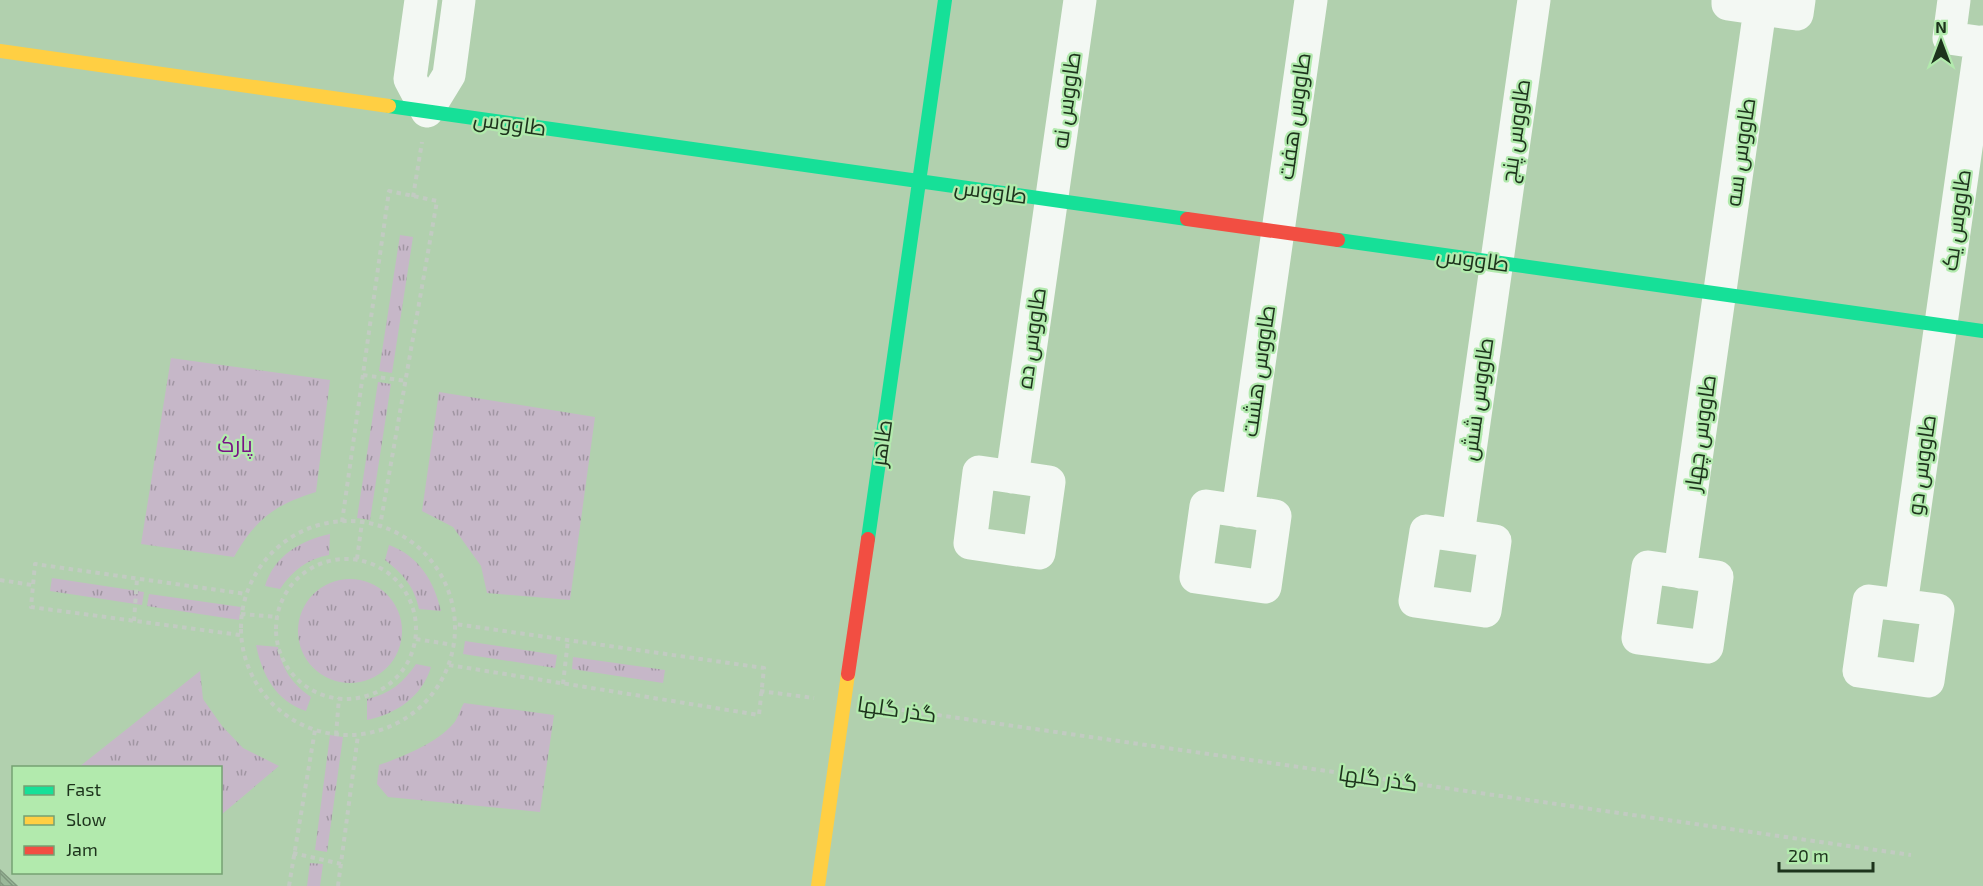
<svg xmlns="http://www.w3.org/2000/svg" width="1983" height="886" font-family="'Exo 2',Cairo,sans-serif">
  <defs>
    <pattern id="park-tufts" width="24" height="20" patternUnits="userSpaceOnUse" patternTransform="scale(1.5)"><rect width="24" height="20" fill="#c6b7c8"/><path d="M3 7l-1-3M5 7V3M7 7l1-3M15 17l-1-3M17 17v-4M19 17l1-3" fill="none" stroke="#a095a2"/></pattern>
    <pattern id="building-back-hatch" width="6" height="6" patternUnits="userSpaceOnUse" patternTransform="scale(1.5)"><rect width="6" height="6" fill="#9ab899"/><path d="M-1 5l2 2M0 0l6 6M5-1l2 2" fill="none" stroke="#7d967c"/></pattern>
  </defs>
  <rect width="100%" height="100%" fill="#b1d0ae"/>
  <path fill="url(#park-tufts)" d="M400 235 413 237 392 373 379 371Z
    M171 358 330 380 316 492C274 505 256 519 234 557L141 544Z
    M378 382 391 384 370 520 357 518Z
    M439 392 595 417 570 600 487 593 481 566 453 527 422 511Z
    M330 534 329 555C307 559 292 571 280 589L265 586C274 556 301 540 330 534Z
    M389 545C419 556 434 581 441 611L419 609C414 586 403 574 385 560Z
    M52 578 144 592 142 605 50 591Z
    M298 631a52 52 0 1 1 104 0a52 52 0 1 1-104 0Z
    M149 594 241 607 239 620 147 606Z
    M465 641 557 655 555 668 463 654Z
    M256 645 278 647C282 669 292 684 311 697L306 711C276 701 262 675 256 645Z
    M573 657 665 670 663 683 572 669Z
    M416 664 431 667C422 697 396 714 367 720V699C390 694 404 682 416 664Z
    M200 671 203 699 222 726 243 748 279 766 221 815 220 768 79 767Z
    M464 703 554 715 540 812 388 797 377 784 379 765C402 757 437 743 453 724 458 719 460 709 464 703Z
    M330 735 343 737 327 852 315 850Z
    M310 863 323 864 320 886H307Z"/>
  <path fill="url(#building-back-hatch)" stroke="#829a80" stroke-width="1.5" d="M0 870 17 886H0Z"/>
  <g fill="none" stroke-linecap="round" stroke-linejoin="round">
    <path stroke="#c2cbc2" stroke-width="4" stroke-dasharray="4.5 4.5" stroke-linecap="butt" d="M413 197 422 142
      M363 375 406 381
      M241 628a107 107 0 1 1 214 0a107 107 0 1 1-214 0Z
      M342 522 389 191 437 201 380 526
      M357 559 362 522
      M276 629a70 70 0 1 1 140 0a70 70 0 1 1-140 0Z
      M0 580 32 585
      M241 614 278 617
      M134 621 137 579
      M240 635 31 607 35 564 246 594
      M416 639 454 645
      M449 665 759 715 764 668 455 624
      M563 684 568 640
      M760 691 814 698
      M875 706 1911 855
      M336 735 339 698
      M293 853 341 864
      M289 886 315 730
      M338 886 358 735"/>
    <path stroke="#f3f8f3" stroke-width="33" d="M421 0 410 79 427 111
      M1728 0V4L1797 14 1799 0
      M1954 0 1949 38 1983 43
      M427 111 449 75 459 0
      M979 472 1049 482 1039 553 970 543Z
      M1012 477 1080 0
      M1206 506 1275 516 1265 587 1196 577Z
      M1238 511 1311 0
      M1426 531 1495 541 1485 611 1415 601Z
      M1458 535 1534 0
      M1648 567 1717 577 1707 647 1638 638Z
      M1680 572 1760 9
      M1869 601 1938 610 1928 681 1859 671Z
      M1901 605 1981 42"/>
    <path stroke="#16e098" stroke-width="14" d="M389 106 1187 219
      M1338 240 1983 331
      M868 539 945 0"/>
    <path stroke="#ffcf43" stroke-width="14" d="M0 51 389 106
      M818 886 848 674"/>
    <path stroke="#f24e42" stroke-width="14" d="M1187 219 1338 240
      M848 674 868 539"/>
  </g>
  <g text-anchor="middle" stroke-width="4.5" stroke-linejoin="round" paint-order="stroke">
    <g font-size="22" fill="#1d331c" stroke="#b2eaad">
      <text transform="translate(1066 100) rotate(-82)" y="8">طاووس نه</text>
      <text transform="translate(1294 116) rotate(-82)" y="8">طاووس هفت</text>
      <text transform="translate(510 123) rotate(8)" y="8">طاووس</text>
      <text transform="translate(1515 131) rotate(-82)" y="8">طاووس پنج</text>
      <text transform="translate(1740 152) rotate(-82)" y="8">طاووس سه</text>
      <text transform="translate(991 191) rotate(8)" y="8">طاووس</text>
      <text transform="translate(1956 220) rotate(-82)" y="8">طاووس یک</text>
      <text transform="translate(1473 259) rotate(8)" y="8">طاووس</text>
      <text transform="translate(1031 338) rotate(-82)" y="8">طاووس ده</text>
      <text transform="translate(1258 371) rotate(-82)" y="8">طاووس هشت</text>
      <text transform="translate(1477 399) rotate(-82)" y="8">طاووس شش</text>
      <text transform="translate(1700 433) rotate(-82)" y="8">طاووس چهار</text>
      <text transform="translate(881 443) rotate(-82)" y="8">طاهر</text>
      <text transform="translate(1921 465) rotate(-82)" y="8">طاووس دو</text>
      <text transform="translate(897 709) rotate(8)" y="8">گذر گلها</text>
      <text transform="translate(1378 778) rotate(8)" y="8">گذر گلها</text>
    </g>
    <g font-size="22" fill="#791386" stroke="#b2eaad">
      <text x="235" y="452">پارک</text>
    </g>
  </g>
  <rect x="12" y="766" width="210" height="108" fill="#b2eaad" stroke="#76a173" stroke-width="1.5"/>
  <rect x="24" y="786" width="30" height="9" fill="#16e098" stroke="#76a173" stroke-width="1.5"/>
  <text x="66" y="796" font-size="18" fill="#1d331c">Fast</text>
  <rect x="24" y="816" width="30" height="9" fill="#ffcf43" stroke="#76a173" stroke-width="1.5"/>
  <text x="66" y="826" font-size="18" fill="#1d331c">Slow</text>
  <rect x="24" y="846" width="30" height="9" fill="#f24e42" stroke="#76a173" stroke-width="1.5"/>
  <text x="66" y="856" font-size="18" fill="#1d331c">Jam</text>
  <g transform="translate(1941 42)" stroke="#b2eaad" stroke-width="4.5" paint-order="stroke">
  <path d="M0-4.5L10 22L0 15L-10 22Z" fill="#1d331c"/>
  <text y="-9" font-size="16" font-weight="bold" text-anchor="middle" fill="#1d331c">N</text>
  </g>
  <path d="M1779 862v9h94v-9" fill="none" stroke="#1d331c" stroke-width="3"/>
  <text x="1788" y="862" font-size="18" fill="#1d331c" stroke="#b2eaad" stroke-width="4.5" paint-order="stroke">20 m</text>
</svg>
